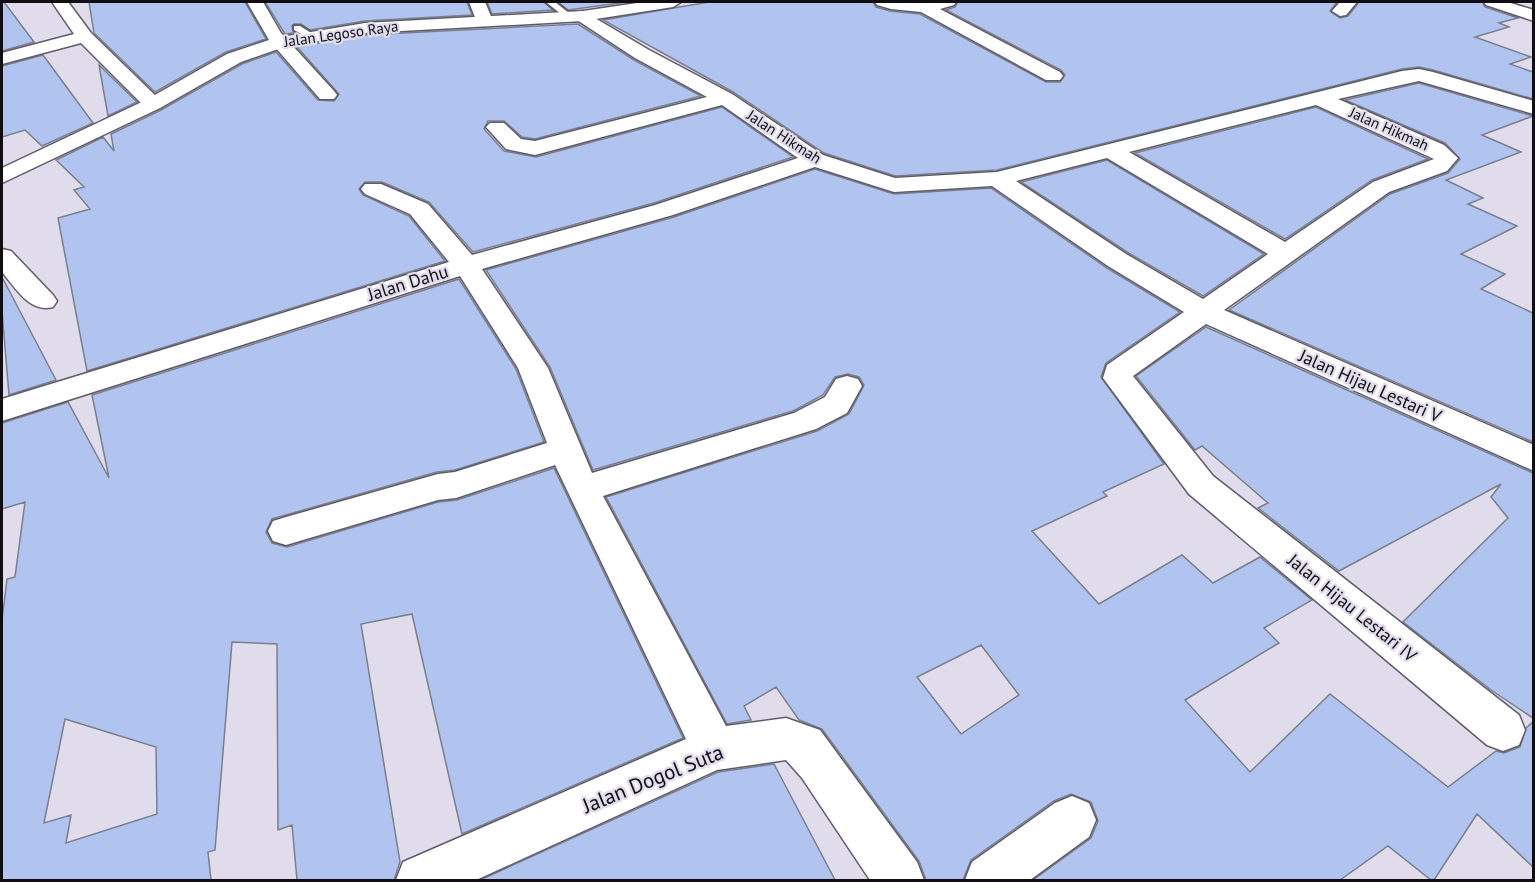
<svg xmlns="http://www.w3.org/2000/svg" width="1535" height="882" font-family="'PT Sans',sans-serif">
  <rect width="100%" height="100%" fill="#e1dcec"/>
  <path fill="#b1c4f0" stroke="#797f8d" stroke-width="1.5" fill-rule="evenodd" d="M2 2H4L34 42 2 51Z
    M89 2H245L266 39 226 52 155 92 94 33Z
    M265 2H467L472 15 365 21 310 30 301 24H294L292 26 294 33 285 34Z
    M487 2H544L553 10 492 14Z
    M558 2H628L568 10Z
    M709 2H873L876 7 890 11 920 14 1046 82H1060L1065 75 1061 70 946 10 955 7 958 2H1337L1330 11 1340 18 1348 16 1359 2H1482L1485 7 1518 18 1499 23 1509 27 1475 37 1531 57 1510 64 1533 72V99L1433 70 1419 67 1402 69 997 170 895 176 824 153 733 92 603 20Z
    M578 24 634 60 701 96 535 139 522 137 504 121H488L484 129 504 151 536 157 722 107 793 157 654 203 473 252 429 202 382 182H365L359 189 363 195 409 216 445 261 87 371 58 218 90 209 74 190 84 187 56 160 103 137 114 151 111 134 161 110 242 64 276 52 318 100 334 101 339 94 297 47 365 35Z
    M43 55 93 123 42 146 25 130 2 137V66Z
    M99 65 137 102 108 116Z
    M1419 83 1533 116 1482 135 1521 152 1446 180 1483 198 1468 204 1517 226 1461 254 1505 274 1481 289 1533 313V442L1229 310 1390 194 1448 173 1460 159 1445 143 1345 100Z
    M1316 107 1428 159 1372 180 1285 239 1135 153Z
    M1107 160 1264 254 1203 296 1127 252 1021 182Z
    M815 169 894 194 991 188 1107 268 1180 312 1106 363 1101 377 1164 464 1103 492 1107 496 1032 531 1099 604 1182 555 1213 583 1260 557 1312 600 1264 628 1279 643 1185 700 1250 772 1330 694 1448 787 1496 751 1504 753 1520 747 1526 728 1533 722V867L1477 814 1434 880H1431L1388 846 1340 880H1033L1091 838 1098 821 1091 802 1071 794 1054 801 971 860 963 880H926L919 861 822 729 799 720 776 687 744 706 751 720 727 724 606 497 817 431 849 414 864 385 859 377 848 374 835 377 823 395 793 411 593 470 550 367 486 270 674 217ZM981 645 1019 695 961 734 917 677Z
    M2 277 56 380 9 395 2 311Z
    M459 279 516 369 544 442 455 470 437 472 272 519 266 532 272 543 287 547 438 502 457 500 554 468 683 738 462 834 412 614 361 624 400 862 394 880H297L292 825 278 830 277 644 232 642 215 850 208 852 211 880H2V620L7 579 15 577 25 502 2 509V423L68 402 109 478 92 395ZM65 719 156 747 157 814 66 843 71 815 44 823Z
    M1206 327 1533 473V718L1491 690 1403 622 1508 518 1491 497 1501 484 1339 571 1258 508 1268 503 1202 446 1195 450 1136 376Z
    M774 764 835 880H480L718 772Z"/>
  <g fill="none" stroke-linecap="round" stroke-linejoin="round">
    <defs>
      <path id="lane" d="M546 2H555L574 17 567 19Z
        M294 26H300L316 36 309 38 294 30Z"/>
      <path id="street" d="M52 2H68L91 33 160 100 163 104 160 108H146L81 43 2 64V53L74 34Z
        M247 2H263L281 33 334 91 337 95 334 99H320L269 40Z
        M469 2H485L493 21 490 25H478Z
        M875 2H956L954 5 940 9 1060 72 1063 76 1060 80H1046L921 12 891 9 877 5Z
        M1340 2H1357L1346 15 1340 16 1332 11Z
        M1484 2H1507L1534 10V21L1486 5Z
        M583 11 649 50 732 94 823 155 895 178 997 172 1402 71 1419 69 1433 72 1534 101V114L1419 81 1338 99 1444 145 1458 158 1447 171 1389 192 1224 310 1534 445V471L1206 324 1133 376 1213 476 1519 715 1525 730 1519 745 1503 751 1487 745 1189 494 1103 378 1107 365 1184 312 1108 266 992 186 894 192 815 167 673 215 482 269 548 368 592 473 794 413 825 397 836 379 847 376 858 379 862 386 847 413 816 429 603 496 726 726 786 718 820 730 917 862 924 880H870L802 778 786 760 717 770 476 880H396L403 862 686 739 555 465 456 498 438 500 286 545 273 541 268 531 273 521 286 517 438 474 455 472 547 443 518 368 460 276 2 421V399L449 262 410 214 365 194 361 189 365 184H381L428 204 472 255 655 205 798 158 722 105 535 155 506 149 486 127 490 123H504L521 139 535 141 707 97 635 58 577 20 575 16 577 12ZM1316 105 1434 159 1373 182 1285 242 1129 152ZM1107 158 1268 254 1203 299 1126 254 1016 181Z
        M2 249 11 251 53 295 57 301 53 307C29 313 16 288 2 272Z
        M1072 796 1089 803 1096 820 1089 837 1030 880H965L972 862 1055 803Z"/>
      <path id="secondary" d="M644 2H681L673 7 583 21 365 33 284 47 241 62 160 108 2 183V168L146 100 227 54 275 38 365 23 583 11Z"/>
    </defs>
    <use href="#lane" stroke="#5f5b68" stroke-width="4"/>
    <use href="#street" stroke="#5f5b68" stroke-width="3"/>
    <use href="#secondary" stroke="#5f5b68" stroke-width="3"/>
    <use href="#lane" fill="#fff" fill-rule="evenodd"/>
    <use href="#street" fill="#fff" fill-rule="evenodd"/>
    <use href="#secondary" fill="#fff" fill-rule="evenodd"/>
  </g>
  <g text-anchor="middle" stroke-width="4.5" stroke-linejoin="round" paint-order="stroke">
    <g font-size="15" fill="#100e13" stroke="#e1dcec">
      <text transform="translate(341 34) rotate(-8)" y="5">Jalan Legoso Raya</text>
      <text transform="translate(1389 129) rotate(24)" y="5">Jalan Hikmah</text>
      <text transform="translate(784 137) rotate(33)" y="5">Jalan Hikmah</text>
    </g>
    <g font-size="18" fill="#100e13" stroke="#e1dcec">
      <text transform="translate(408 283) rotate(-17)" y="6">Jalan Dahu</text>
      <text transform="translate(1370 386) rotate(24)" y="6">Jalan Hijau Lestari V</text>
      <text transform="translate(1352 608) rotate(39)" y="6">Jalan Hijau Lestari IV</text>
    </g>
    <g font-size="21" fill="#100e13" stroke="#e1dcec">
      <text transform="translate(653 779) rotate(-22)" y="7">Jalan Dogol Suta</text>
    </g>
  </g>
  <rect width="1535" height="882" fill="none" stroke="#100e13" stroke-width="6"/>
</svg>
